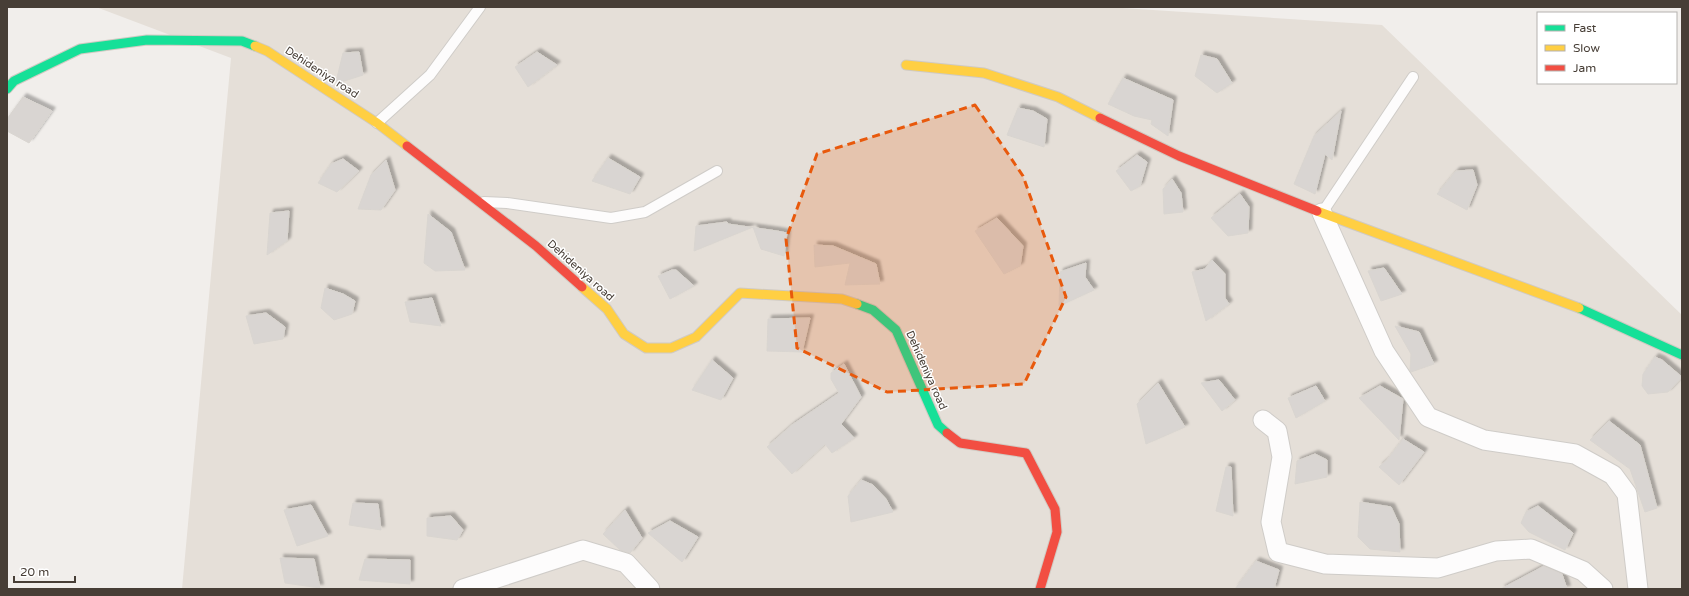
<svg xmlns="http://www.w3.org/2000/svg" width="1689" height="596" font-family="'Varela Round',sans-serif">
  <defs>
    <filter id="shadow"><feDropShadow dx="3.5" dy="-3.5" stdDeviation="1" flood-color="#0004"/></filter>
  </defs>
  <rect width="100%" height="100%" fill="#f1eeeb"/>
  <path fill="#e5dfd8" d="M96 7H1107L1382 25 1682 315V589H182L231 58Z"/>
  <path fill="#d9d5d2" stroke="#d9d5d0" filter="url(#shadow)" d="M359 52 363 75 338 83 336 82 343 53Z
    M537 52 557 65 528 87 515 67Z
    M1201 55 1217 59 1232 83 1217 93 1195 76Z
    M1123 78 1173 100 1168 136 1151 124 1152 120 1134 116 1108 104Z
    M23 97 52 111 29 143 7 131V119Z
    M1018 108 1033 111 1047 119 1044 147 1007 135Z
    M1341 111 1332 160 1325 154 1315 194 1294 184 1314 136Z
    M1137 155 1147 162 1140 186 1131 191 1116 171Z
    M608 158 640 177 630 194 592 181Z
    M343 159 359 171 337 192 318 183 331 164Z
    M386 160 395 190 381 210 358 209 371 175Z
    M1473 170 1477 185 1467 210 1437 194 1456 171Z
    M1172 179 1181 193 1183 212 1164 214 1163 189Z
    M1240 194 1249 207 1248 233 1228 236 1211 218Z
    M289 211 287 241 267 255 270 213Z
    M428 214 451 232 465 270 435 271 424 263Z
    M997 218 1023 246 1020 266 1004 274 975 231Z
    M727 222 728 224 777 231 787 233 784 256 761 249 753 227 694 251 696 226Z
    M814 245 833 246 876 264 880 284 845 285 850 263 815 267Z
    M1212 260 1225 274V298L1229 304 1206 321 1192 272 1205 269Z
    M1086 263 1085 277 1094 290 1059 306 1060 272Z
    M1384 268 1402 294 1381 301 1368 271Z
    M672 270H676L694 286 670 299 658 276Z
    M325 288 343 294 355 301 352 314 334 320 321 308Z
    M432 298 441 326 410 322 405 302Z
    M266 313 285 327 283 339 254 344 246 316Z
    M810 318 802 352 767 351 768 319Z
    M1395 326 1419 332 1434 364 1411 372 1410 370 1411 354Z
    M1655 357 1662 360 1682 377 1668 392 1648 394 1642 386 1643 374Z
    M712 360 733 378 721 400 692 390Z
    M844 364 861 397 841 424 854 438 832 453 825 444 792 474 767 447 792 425 839 393 831 379V373Z
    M1219 380 1235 400 1222 411 1201 383Z
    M1158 383 1185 427 1146 444 1137 404Z
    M1316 386 1325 401 1296 418 1288 398Z
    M1380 386 1403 399 1399 440 1359 398Z
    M1609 421 1640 445 1657 508 1645 512 1630 469 1590 440Z
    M1403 439 1424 452 1399 485 1379 467 1387 460Z
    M1315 454 1327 460V477L1295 484 1297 461Z
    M1226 467H1231L1233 516 1216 511Z
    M861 480 873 485 886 499 893 512 851 522 848 496Z
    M1360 502 1391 507 1399 524 1400 552 1370 549 1358 537Z
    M353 503 378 504 381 530 349 525Z
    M311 505 328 536 297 546 284 510Z
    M1538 506 1573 533 1565 550 1529 532 1521 523 1526 512Z
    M625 510 642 538 630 553 620 550 603 534Z
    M451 516 463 530 457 540 427 536V518Z
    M670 521 698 537 682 562 648 533Z
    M280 558 314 559 320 588 285 583Z
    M365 559 410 560V584L359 580Z
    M1256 561 1279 570 1274 589H1235Z
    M1544 566 1562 574 1567 589H1501Z"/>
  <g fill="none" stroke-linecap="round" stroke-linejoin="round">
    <defs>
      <path id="lane" d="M377 123 430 75 480 7
        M484 202 507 203 611 218 645 212 717 171
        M1322 213 1413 77"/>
      <path id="street" d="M1322 213 1384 351 1428 417 1484 440 1575 454 1613 475 1627 494 1638 589
        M1263 420 1277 431 1282 457 1271 522 1278 552 1325 564 1438 568 1496 551 1531 549 1583 571 1603 589
        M463 589 583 550 626 563 650 589"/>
      <path id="fast" d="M7 89 14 81 80 49 147 40 242 41 255 46
        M857 304 873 310 896 330 938 425 947 433
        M1579 308 1682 355"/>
      <path id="slow" d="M255 46 267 51 377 123 407 146
        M906 65 984 73 1058 97 1100 118
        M1317 211 1579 308
        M582 287 607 309 624 334 646 348H671L696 337 740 293 842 299 857 304"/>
      <path id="jam" d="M1100 118 1179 156 1317 211
        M407 146 536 246 582 287
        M947 433 960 443 1026 453 1055 509 1057 532 1040 589"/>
    </defs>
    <use href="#lane" stroke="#cfccc8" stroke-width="12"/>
    <use href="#street" stroke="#cfccc8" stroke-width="21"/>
    <use href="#fast" stroke="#d0cac2" stroke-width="11"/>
    <use href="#slow" stroke="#d0cac2" stroke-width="11"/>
    <use href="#jam" stroke="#d0cac2" stroke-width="11"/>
    <use href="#lane" stroke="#fdfcfc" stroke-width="10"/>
    <use href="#street" stroke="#fdfcfc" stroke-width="19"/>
    <use href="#fast" stroke="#16e098" stroke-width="9"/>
    <use href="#slow" stroke="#ffcf43" stroke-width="9"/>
    <use href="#jam" stroke="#f24e42" stroke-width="9"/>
  </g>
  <path fill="#e8590c" fill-opacity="0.2" stroke="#e8590c" stroke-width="3" stroke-dasharray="8 5" stroke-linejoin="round" d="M975 105 1023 176 1066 297 1024 384 887 392 797 348 786 239 817 154Z"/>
  <g text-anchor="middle" stroke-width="3" stroke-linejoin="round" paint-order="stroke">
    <g font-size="11" fill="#473e36" stroke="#fff">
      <text transform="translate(322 72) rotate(33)" y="4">Dehideniya road</text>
      <text transform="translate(581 270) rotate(42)" y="4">Dehideniya road</text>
      <text transform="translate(927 370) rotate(66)" y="4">Dehideniya road</text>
    </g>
  </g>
  <rect width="1689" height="596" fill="none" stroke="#473e36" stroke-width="16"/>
  <rect x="1537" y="12" width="140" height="72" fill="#ffffff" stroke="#b5b2af"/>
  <rect x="1545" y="25" width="20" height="6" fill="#16e098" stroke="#b5b2af"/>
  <text x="1573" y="32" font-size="12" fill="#473e36">Fast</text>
  <rect x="1545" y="45" width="20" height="6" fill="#ffcf43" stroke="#b5b2af"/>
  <text x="1573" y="52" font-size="12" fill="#473e36">Slow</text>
  <rect x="1545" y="65" width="20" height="6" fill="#f24e42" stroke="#b5b2af"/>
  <text x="1573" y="72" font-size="12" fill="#473e36">Jam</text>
  <path d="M14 576v6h61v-6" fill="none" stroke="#473e36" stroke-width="2"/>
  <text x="20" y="576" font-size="12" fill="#473e36" stroke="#ffffff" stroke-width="3" paint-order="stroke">20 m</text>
</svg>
